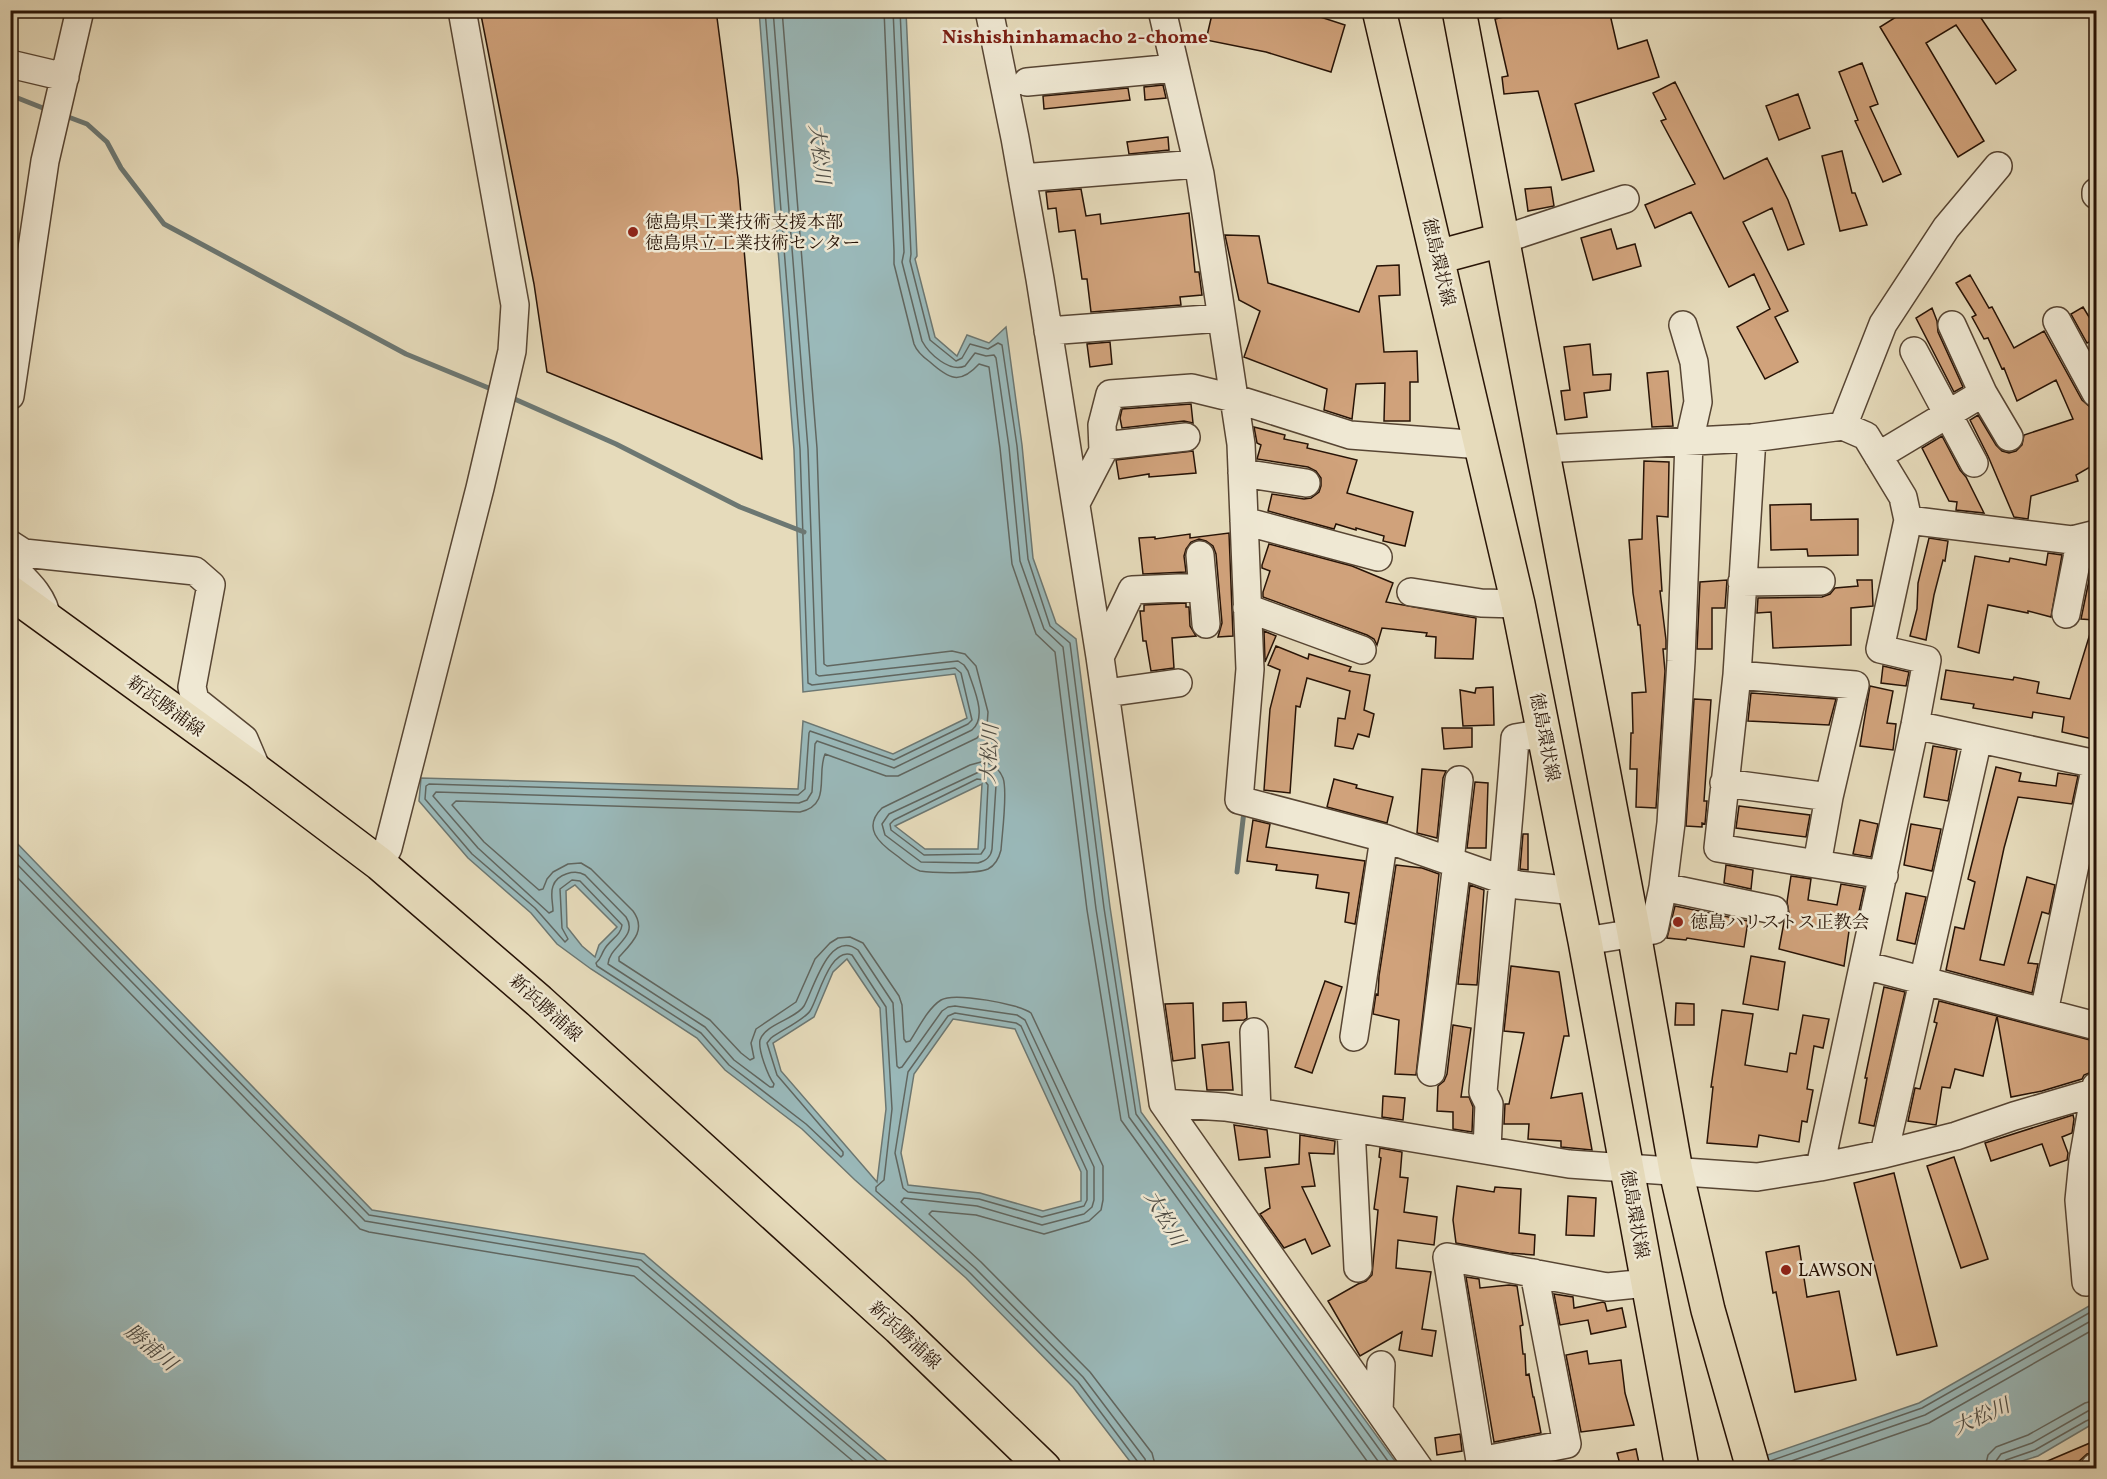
<svg xmlns="http://www.w3.org/2000/svg" width="2107" height="1479" font-family="Vollkorn,'Noto Serif JP',serif">
  <rect width="100%" height="100%" fill="#e6dbbb"/>
  <filter id="stains"><feTurbulence type="fractalNoise" baseFrequency=".00333" numOctaves="4"/><feColorMatrix values="0 0 0 0 .2 0 0 0 0 .09 0 0 0 0 .02 0 0 0 .5 -.17"/></filter>
  <radialGradient id="worn" r=".72"><stop offset=".6" stop-color="#630" stop-opacity="0"/><stop offset="1" stop-color="#630" stop-opacity=".3"/></radialGradient>
  <path fill="#9ab9ba" stroke="#6c7772" stroke-width="1.5" fill-rule="evenodd" d="M759 11H906L917 256 915 259 935 337 957 356 967 335 989 343 1006 327 1022 445 1033 558 1056 623 1076 639 1110 907 1141 1112 1400 1468H1135L1073 1387 966 1278 855 1180 802 1129 725 1070 697 1038 591 969 557 944 531 913 468 858 419 801 421 778 798 789 803 721 893 754 967 718 955 674 803 692 794 450ZM982 784 978 849H925L895 826ZM575 885 617 927 599 945 595 957 582 946 567 927 566 891ZM847 959 880 1008 886 1109 877 1182 781 1071 773 1043 814 1017 833 972ZM953 1019 1015 1029 1081 1172V1201L1043 1211 980 1193 908 1185 901 1153 914 1074Z
    M11 837 372 1210 644 1254 895 1468H11Z
    M2096 1302V1422L2038 1456 2000 1468H1730L1919 1403Z"/>
  <g fill="none" stroke-linecap="round" stroke-linejoin="round">
    <path stroke="#606660" stroke-width="1.5" d="M765 10 800 449 808 683 812 685 955 668 961 673 972 720 968 724 894 760 810 731 809 733 805 789 798 795 429 784 426 786 425 799 472 854 535 908 565 942 568 939 562 928 560 889 572 880 580 881 622 925C621 936 609 940 604 950 601 955 601 959 596 963L597 966 701 1033 729 1065 806 1124 841 1157 843 1155V1152L777 1075 767 1043 771 1038C780 1031 804 1020 810 1011 818 999 830 946 852 955L886 1007 892 1109 884 1180 876 1187V1191L970 1273 1078 1382 1138 1462 1140 1468
      M773 10 808 449 816 674 819 676 958 661 964 665 968 671C973 687 988 717 972 730L894 768 817 741 815 744 812 792 807 800 799 803 436 792 433 796 478 848 549 913 553 911C553 903 550 894 553 886 557 874 575 869 585 875L626 917C639 937 609 946 608 964L705 1027 734 1060 770 1087H773L774 1084C768 1076 758 1050 760 1040 765 1024 796 1019 804 1006 813 991 829 928 858 950L893 1003 897 1066 899 1068 902 1067 942 1011 948 1007 955 1006 1017 1015 1025 1020 1094 1167V1200L1092 1207 1084 1214 1042 1225 977 1206 904 1198 901 1202 975 1268 1083 1377 1145 1459 1147 1468
      M782 10 817 448 824 664 827 666 952 651 965 654 976 666 988 712 987 726 977 738 898 776H886L825 754C816 775 832 805 800 812L456 801 452 805 484 842 539 890 543 889 547 879 553 872 568 864 581 863 591 869 633 911C647 930 632 943 619 957V961L710 1020 741 1053 750 1060 754 1058 751 1043 756 1029 796 1002 815 959 830 943 838 938 850 937 863 943 899 996 902 1005 904 1039 906 1042 910 1041C918 1029 928 1008 941 1000 954 992 1020 1004 1031 1013L1103 1166V1200L1101 1210 1089 1221 1044 1234 976 1215 932 1211 929 1214 981 1262 1090 1372 1152 1453 1156 1468
      M884 10 894 251V264L914 344C917 352 923 357 930 362 949 379 960 385 979 364L989 367 1000 448 1012 564 1036 634 1055 652 1087 910 1121 1120 1372 1468
      M893 10 904 252 902 262 922 341C929 354 950 373 965 366L975 353 986 356 994 355 996 358 1009 447 1020 561 1044 629 1063 647 1096 909 1129 1117 1383 1468
      M900 10 911 254 910 261 930 340 956 361 962 358 970 344 988 349 998 343 1002 345 1017 446 1028 559 1050 626 1070 643 1104 908 1136 1114 1393 1468
      M981 762C991 763 999 768 1003 778 1008 791 1002 834 1001 850 999 858 996 865 988 869 977 874 933 873 920 871 911 868 904 861 896 855 879 843 862 828 882 808L970 765Z
      M981 771 991 776 996 785 992 849C991 857 986 861 978 863L921 862 885 835 882 824 889 814Z
      M977 779 984 780 988 785 985 848 981 854 924 855 891 830 890 824 894 820Z
      M10 846 369 1215 641 1260 886 1468
      M10 857 365 1221 638 1267 875 1468
      M10 870 360 1229 369 1232 634 1276 861 1468
      M955 1013 1016 1023 1021 1026 1087 1171V1200L1084 1206 1042 1217 979 1199 908 1192 903 1188 895 1153 908 1072 948 1016Z
      M1770 1461 1922 1408 2096 1309
      M1771 1468 1925 1415 2096 1318
      M1799 1468 1929 1423 2096 1328
      M1985 1468 1988 1455 1996 1447 2028 1435 2085 1403 2096 1400
      M1994 1468 1996 1461 2001 1454 2032 1443 2088 1411 2096 1409
      M2002 1468V1464L2006 1460 2035 1450 2086 1421 2096 1417"/>
    <path stroke="#6c7772" stroke-width="5" d="M10 95 48 110
      M63 115 87 124 107 142 121 168 164 224 406 354 496 391
      M510 397 616 444 740 507 804 532
      M1237 872 1244 811"/>
  </g>
  <path fill="#d0a27b" stroke="#271306" stroke-width="1.5" d="M480 10H716L738 179 762 459 547 372 534 284Z
    M1213 10H1299L1345 25 1331 72 1266 52 1206 40Z
    M1535 10H1609L1618 49 1647 40 1659 77 1575 104 1594 171 1562 180 1538 91 1504 94 1502 77 1508 76 1495 19Z
    M1907 10H1979L1977 12 2016 70 1996 84 1956 25 1926 43 1984 141 1958 157 1880 27Z
    M1862 63 1878 104 1870 107 1901 174 1883 182 1855 121 1858 120 1839 72Z
    M1675 82 1724 179 1767 158 1788 200 1804 244 1788 250 1772 208 1743 222 1788 311 1775 317 1798 362 1765 379 1737 327 1770 309 1754 274 1729 287 1691 212 1655 228 1645 205 1695 184 1661 121 1666 119 1653 93Z
    M1163 85 1166 98 1145 100 1144 87Z
    M1128 88 1130 100 1044 109 1043 96Z
    M1798 94 1810 128 1779 140 1766 106Z
    M1168 137 1169 150 1129 154 1127 142Z
    M1842 151 1852 193H1855L1867 225 1840 231 1822 156Z
    M1551 187 1554 206 1528 211 1525 189Z
    M1081 189 1086 216 1100 214 1101 224 1189 213 1195 272H1199L1202 295 1180 297 1181 305 1091 312 1087 279H1082L1075 230 1059 232 1056 208 1048 209 1046 192Z
    M1611 229 1617 249 1635 244 1641 266 1593 280 1581 238Z
    M1225 235 1259 236 1268 283 1359 312 1377 266 1399 265 1400 295 1379 296 1384 352 1417 351 1418 382H1410V421H1384L1385 383 1356 384 1352 419 1324 410 1327 389 1244 357 1260 311 1239 300Z
    M1970 275 1989 308 1992 307 2014 348 2044 331 2082 400 2090 407 2097 419V463L2076 475 2078 481 2031 496 2028 519 2014 517 1988 456 1970 420 1978 415 1996 445 2002 451 2009 453 2016 451 2022 445 2024 435 2073 419 2056 380 2017 401 2004 368 2002 369 1988 338 1984 339 1972 317 1976 315 1956 283Z
    M2083 307 2097 330V338L2087 343 2071 314Z
    M1932 308 1937 321 1938 332 1963 387 1954 392 1916 318Z
    M1110 342 1112 364 1090 367 1087 344Z
    M1590 344 1593 375 1611 374 1610 390 1584 393 1587 417 1565 420 1561 391 1570 390 1564 347Z
    M1668 371 1673 426 1652 427 1647 373Z
    M1191 404 1193 423 1184 421 1122 428 1120 418 1122 409Z
    M1254 427 1285 435 1284 439 1308 444 1307 448 1357 460 1347 493 1413 512 1405 546 1383 541 1384 536 1356 528V530L1336 524 1334 529 1268 511 1272 494 1304 499 1311 498 1319 492 1321 486V478L1316 471 1308 467 1257 459 1261 445 1257 443Z
    M1942 436 1960 470 1966 477 1984 513 1956 510 1957 502 1949 501 1922 448Z
    M1193 451 1196 473 1149 477V474L1119 479 1116 460Z
    M1644 461 1669 462 1668 517 1657 516 1662 591H1660L1666 640V649H1663L1665 671 1656 808 1636 807 1637 769H1630L1631 733H1633L1632 693 1646 692 1640 625H1638L1633 593 1629 540 1642 539Z
    M1811 504V520L1858 519V555L1808 556 1807 549 1771 550 1770 505Z
    M1229 533 1233 636 1218 637 1222 623 1216 554 1213 546 1206 541 1199 539 1191 542 1186 549 1184 556 1186 572 1143 574 1139 538 1155 537V539L1190 534V538Z
    M1929 538 1948 541 1945 561 1943 560 1934 595 1926 640 1910 636 1917 609 1918 583Z
    M1269 544 1352 566 1393 583 1386 602 1476 618 1473 659 1435 658 1436 637 1426 636 1427 633 1382 628 1377 645 1374 639 1367 635 1263 597V592L1270 571 1262 568V565Z
    M2048 553 2062 555 2051 617 2028 611V613L1988 605 1979 653 1958 647 1975 556 2009 562 2010 558 2046 565Z
    M2093 561 2097 562 2094 620 2081 619Z
    M1727 580 1725 608H1712V649H1697L1700 582Z
    M1857 580H1872L1873 606 1851 608V645L1773 648 1771 612 1757 613 1758 598 1822 597 1830 594 1835 588 1858 586Z
    M1186 603V607H1189L1190 626 1196 636 1172 638 1174 668 1151 671 1146 641H1143L1140 611H1144V605Z
    M2093 624 2097 625V740L2062 732 2064 717 2033 712 2032 718 1973 708 1974 704 1941 699 1946 670 2013 680 2014 677 2039 682 2037 693 2070 699Z
    M1264 631 1276 636 1265 662Z
    M1276 646 1308 659 1309 654 1351 667 1349 671 1370 675 1364 710 1374 714 1369 737 1358 734 1353 749 1335 746 1338 718 1345 719 1350 691 1307 678 1300 707 1296 706 1290 793 1264 790 1270 709 1280 670 1268 665Z
    M1883 666 1909 672 1906 686 1881 683Z
    M1870 686 1893 691 1887 723 1896 724 1893 750 1860 746Z
    M1493 687 1494 725 1463 726 1460 690 1475 693 1476 688Z
    M1751 693 1836 699 1829 725 1748 721Z
    M1694 699 1711 700 1704 801H1707L1705 824 1702 823V827L1686 826Z
    M1442 728H1472V747L1444 749Z
    M1933 746 1957 750 1948 801 1924 797Z
    M1996 767 2021 773 2019 781 2056 786 2058 773 2078 776 2072 804 2018 797 2004 848 1980 960 2004 965 2027 877 2055 885 2049 914 2042 912 2028 963 2038 964 2032 993 1946 970 1955 927 1964 929 1975 882 1968 879Z
    M1422 769 1446 771 1443 778 1437 838 1417 833Z
    M1334 779 1357 785 1356 788 1393 797 1387 823 1327 807Z
    M1475 782 1488 783 1486 848H1467Z
    M1739 806 1810 815 1806 837 1736 828Z
    M1253 820 1270 824 1266 847 1365 861 1355 924 1345 922 1349 893 1316 888 1318 875 1276 870 1277 865 1247 861Z
    M1860 820 1878 824 1871 857 1853 854Z
    M1911 824 1941 829 1932 871 1904 865Z
    M1523 834H1528V870L1520 869Z
    M1396 865 1422 868 1439 874 1416 1075 1395 1074 1399 1020 1373 1014 1376 994 1378 995 1379 976Z
    M1726 865 1753 870 1751 889 1724 883Z
    M1791 876 1811 879 1808 900 1837 905 1841 884 1864 888 1856 925 1850 924 1844 966 1779 949 1784 922 1789 913 1787 902Z
    M1470 885 1484 890 1477 985 1458 984Z
    M1906 893 1926 897 1915 944 1897 940Z
    M1675 906 1748 921 1744 947 1687 938 1686 940 1667 938Z
    M1751 956 1785 962 1778 1010 1743 1004Z
    M1511 966 1559 972 1569 1036H1564L1551 1098 1582 1093 1592 1150 1561 1147V1141L1528 1139 1529 1124H1504L1505 1104H1509L1524 1033 1504 1031Z
    M1325 981 1342 987 1312 1073 1295 1067Z
    M1884 987 1905 992 1874 1126 1859 1123 1867 1078H1865Z
    M1939 1001 2094 1041 2097 1062 2094 1071 2084 1075 2082 1079 2042 1091 2011 1097 1997 1016 1983 1076 1955 1069 1950 1088 1942 1087 1936 1125 1908 1121 1915 1088 1920 1089 1926 1066 1937 1023 1934 1022Z
    M1246 1002 1247 1018 1244 1020 1223 1021V1003Z
    M1193 1003 1195 1058 1173 1061 1165 1004Z
    M1676 1003 1694 1004V1025H1675Z
    M1722 1010 1753 1014 1745 1065 1787 1072 1790 1053 1796 1054 1803 1015 1829 1019 1823 1048 1814 1046 1807 1089 1813 1090 1807 1122 1802 1121 1799 1142 1759 1135 1757 1147 1707 1143 1713 1087H1711Z
    M1453 1025 1471 1028 1461 1097H1469L1473 1107 1472 1132 1453 1129V1112L1437 1111 1438 1086 1444 1081 1447 1074Z
    M1229 1042 1233 1090H1207L1202 1045Z
    M1383 1096 1405 1098 1403 1120 1382 1117Z
    M2073 1115 2074 1119 2072 1133 2062 1137 2068 1153 2067 1160 2050 1166 2042 1144 1991 1161 1985 1143Z
    M1234 1125 1267 1130 1270 1157 1239 1160Z
    M1300 1135 1335 1141 1334 1154 1309 1153 1315 1186 1302 1187 1330 1246 1312 1254 1305 1239 1284 1248 1260 1214 1270 1208 1265 1168 1299 1164Z
    M1380 1148 1402 1152 1400 1177 1408 1178 1404 1212 1437 1217 1434 1245 1398 1240 1396 1268 1431 1272 1422 1329 1436 1331 1432 1356 1399 1350 1402 1332 1360 1356 1328 1301 1358 1284 1366 1281 1372 1275 1378 1210 1374 1209 1381 1158 1379 1157Z
    M1954 1157 1988 1259 1961 1268 1927 1166Z
    M1894 1173 1937 1346 1897 1355 1854 1183Z
    M1457 1186 1494 1192 1495 1187 1521 1189 1519 1233 1535 1235 1534 1255 1509 1253 1456 1243 1453 1220Z
    M1568 1196 1596 1198 1594 1236 1566 1235Z
    M1799 1246 1807 1297 1839 1291 1856 1380 1795 1392 1776 1292 1773 1293 1766 1252Z
    M1466 1277 1479 1279 1480 1288 1509 1285 1517 1286 1523 1325 1520 1326 1523 1354H1525L1526 1375 1529 1374 1533 1397H1534L1541 1433 1494 1442Z
    M1554 1294 1573 1297 1574 1308 1603 1302 1605 1303 1607 1311 1622 1308 1626 1327 1591 1334 1588 1320 1560 1325Z
    M1587 1351 1589 1364 1621 1360 1625 1393 1634 1425 1581 1432 1566 1355Z
    M1460 1434 1462 1451 1437 1455 1435 1438Z
    M2097 1440V1452L2087 1454 2076 1464 2078 1468H2031Z
    M1636 1449 1640 1468H1621L1617 1453Z"/>
  <g fill="none" stroke-linecap="round" stroke-linejoin="round">
    <defs>
      <path id="minor" d="M989 10 1015 138 1040 279 1100 657 1163 1103 1419 1468
        M1162 10 1200 174 1241 444 1250 669 1239 800 1384 838 1518 885 1575 891
        M10 64 65 77
        M1027 82 1175 68
        M1022 178 1197 164
        M2096 192V195
        M1501 240 1625 199
        M2057 321 2096 393
        M1952 325 1983 393 2009 437
        M1048 331 1221 318
        M1914 351 1974 463
        M10 396 45 161 80 10
        M1843 426 1883 324 1946 228 1998 166
        M1752 438 1737 675 1718 848 1884 875
        M1103 446 1186 437
        M1542 449 1752 438 1843 426 1866 436 1903 497 1908 520 1880 649 1927 660 1915 725 1820 1167
        M1878 456 1983 393
        M1242 473 1306 483
        M1076 503 1103 451 1102 425 1110 394 1192 388 1233 398 1350 435 1482 445
        M1908 520 2072 540 2096 534
        M1244 521 1378 557
        M10 544 24 553 195 571 211 585 192 687 195 700 244 739 258 772
        M1200 555 1206 624
        M10 565C26 581 44 596 47 619
        M1742 582 1821 581
        M1411 592 1481 603 1518 604
        M1247 608 1362 650
        M2066 614 2081 538
        M1100 657 1132 590 1202 587
        M1106 693 1178 683
        M1915 725 2096 764
        M1724 783 1829 797 1855 685 1737 675
        M1450 861 1459 780
        M380 864 388 848 480 488 512 351 515 305 462 10
        M1817 864 1829 797
        M1663 887 1774 910
        M1585 941 1654 930 1663 887 1671 823 1681 661 1689 442 1698 402 1694 362 1683 325
        M1864 965 2096 1026
        M2044 1012 2096 765
        M1254 1032 1257 1112
        M1354 1037 1384 838
        M1431 1072 1457 863
        M1163 1103 1225 1107 1257 1112 1569 1164 1757 1177 1820 1167 1884 1154 1956 1136 2014 1116 2096 1092
        M1351 1128 1358 1268
        M1487 1150 1489 1104 1483 1092C1493 973 1507 856 1515 738L1544 733
        M1884 1154 1978 739
        M1534 1273 1567 1444 1480 1461 1447 1257 1607 1287 1647 1283
        M2086 1282 2079 1200 2083 1160 2096 1086
        M1379 1411 1381 1365
        M2095 1467V1468"/>
      <path id="major" d="M1379 10 1518 604 1585 941 1682 1468
        M1459 10 1634 933 1676 1171 1708 1310 1753 1468
        M1438 257 1501 240
        M10 592 258 772 380 864 539 1001 899 1328 1044 1468"/>
    </defs>
    <use href="#minor" stroke="#574533" stroke-width="30"/>
    <use href="#major" stroke="#271306" stroke-width="36"/>
    <use href="#minor" stroke="#efe8d3" stroke-width="27"/>
    <use href="#major" stroke="#e6dbbb" stroke-width="33"/>
  </g>
  <g fill="#8f2418" stroke="#efe8d3" stroke-width="2">
    <circle cx="633" cy="232" r="6"/>
    <circle cx="1678" cy="922" r="6"/>
    <circle cx="1786" cy="1270" r="6"/>
  </g>
  <g text-anchor="middle" stroke-width="5" stroke-linejoin="round" paint-order="stroke">
    <g font-size="18" fill="#271306" stroke="#efe8d3" text-anchor="start">
      <text x="645" y="228">徳島県工業技術支援本部<tspan x="645" dy="21">徳島県立工業技術センター</tspan></text>
      <text x="1690" y="928">徳島ハリストス正教会</text>
      <text x="1798" y="1276">LAWSON</text>
    </g>
    <g font-size="18" fill="#271306" stroke="#efe8d3">
      <text transform="translate(1439 262) rotate(77)" y="6">徳島環状線</text>
      <text transform="translate(166 706) rotate(36)" y="6">新浜勝浦線</text>
      <text transform="translate(1545 737) rotate(79)" y="6">徳島環状線</text>
      <text transform="translate(546 1008) rotate(42)" y="6">新浜勝浦線</text>
      <text transform="translate(1635 1214) rotate(80)" y="6">徳島環状線</text>
      <text transform="translate(905 1335) rotate(43)" y="6">新浜勝浦線</text>
    </g>
    <g font-size="20" font-weight="bold" fill="#7a1f14" stroke="#efe8d3">
      <text x="1075" y="43">Nishishinhamacho 2-chome</text>
    </g>
    <g font-size="20" font-style="italic" fill="#4f4d45" stroke="#efe8d3">
      <text transform="translate(820 154) rotate(83)" y="7">大松川</text>
      <text transform="translate(989 754) rotate(-87)" y="7">大松川</text>
      <text transform="translate(1165 1218) rotate(60)" y="7">大松川</text>
      <text transform="translate(151 1347) rotate(40)" y="7">勝浦川</text>
      <text transform="translate(1981 1416) rotate(-24)" y="7">大松川</text>
    </g>
  </g>
  <rect width="2107" height="1479" fill="none" stroke="#e6dbbb" stroke-width="36"/>
  <rect x="12" y="12" width="2083" height="1455" fill="none" stroke="#271306" stroke-width="3"/>
  <rect x="18" y="18" width="2071" height="1443" fill="none" stroke="#271306" stroke-width="1.5"/>
  <rect width="100%" height="100%" filter="url(#stains)"/>
  <rect width="100%" height="100%" fill="url(#worn)"/>
</svg>
